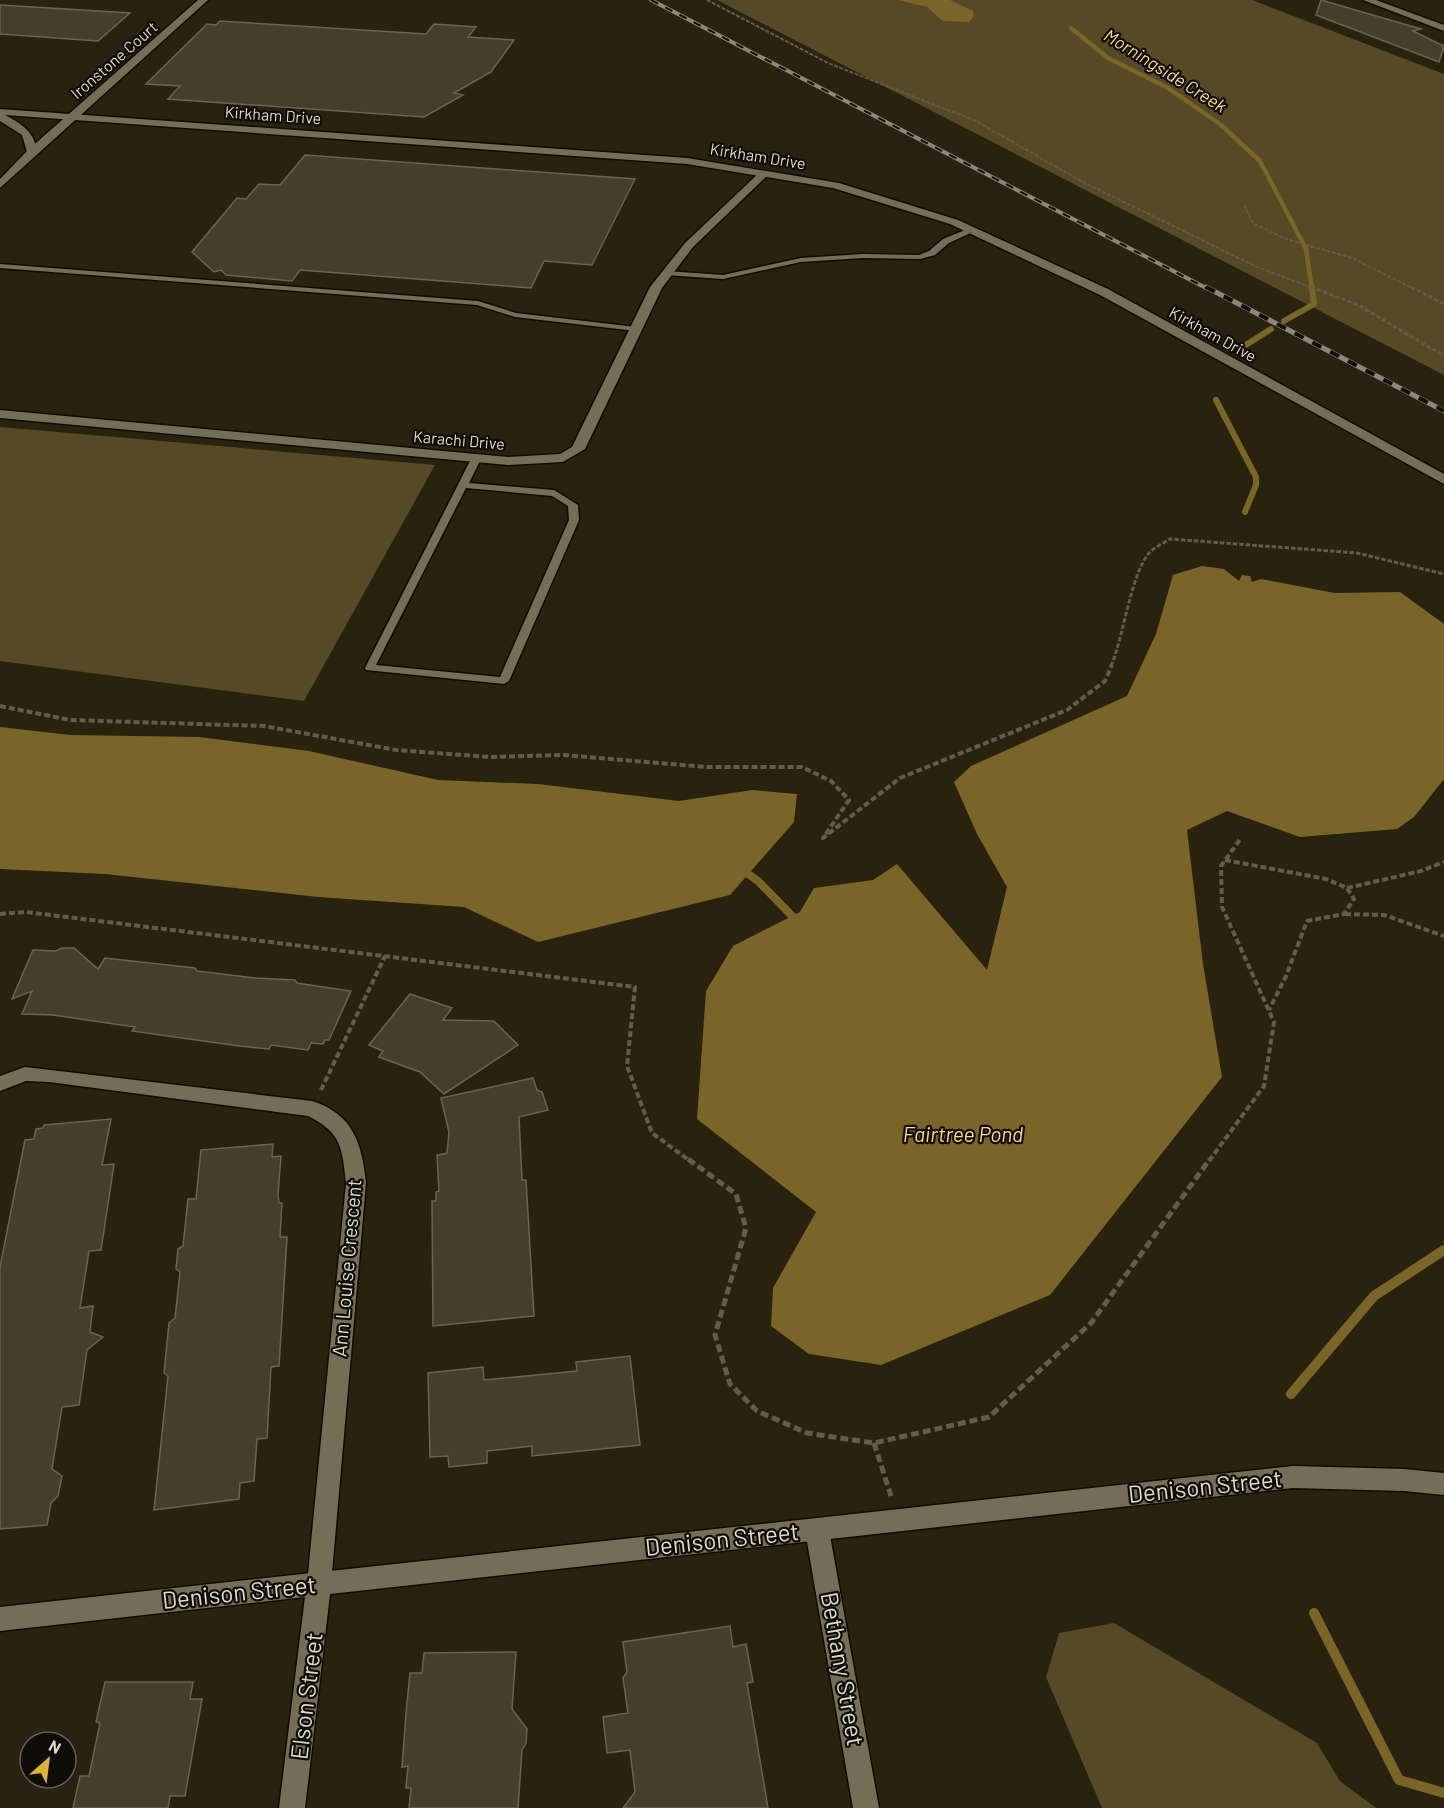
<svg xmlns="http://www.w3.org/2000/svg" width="1444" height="1808" font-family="Barlow,sans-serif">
  <rect width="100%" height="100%" fill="#29220e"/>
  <path fill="#564925" d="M717 0H1252L1444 74V375Z
    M0 427 435 465 304 701 0 661Z
    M1114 1623 1317 1743 1340 1781 1376 1808H1102L1046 1677 1059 1633Z"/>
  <path fill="#7a6529" d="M898 0H950L973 11 974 16 969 22 943 21 927 7Z
    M1202 566 1224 569 1239 581 1242 575 1250 576 1252 582 1261 579 1335 593 1400 592 1444 624V779L1414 817 1397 829 1300 837 1227 811 1187 830 1203 964 1222 1077 1050 1295 881 1365 809 1354 771 1326 773 1288 816 1212 697 1119 706 991 733 946 800 912 814 888 873 880 897 864 987 970 1007 887 977 834 954 782 971 766 1127 696 1156 634 1173 575Z
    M0 727 70 735 199 737 309 751 438 780 538 784 679 801 752 790 797 794 794 822 730 895 538 942 464 907 318 897 105 874 0 869Z"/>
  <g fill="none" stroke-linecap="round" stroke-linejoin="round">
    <path stroke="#7a6529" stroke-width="4.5" d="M1071 28 1108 58 1168 88 1220 124 1260 161 1306 249 1312 289"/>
    <path stroke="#7a6529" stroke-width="6" d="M1284 321 1314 304 1312 287
      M1241 348 1271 329
      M1216 400 1256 477V485L1245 512"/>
    <path stroke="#7a6529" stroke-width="8" d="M740 868 758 881 798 922"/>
    <path stroke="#7a6529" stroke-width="10" d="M1291 1394 1374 1296 1444 1250
      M1314 1613 1399 1780 1444 1793"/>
  </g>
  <path fill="#453e29" stroke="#6b634d" stroke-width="1.5" d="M1321 0 1421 29 1413 31 1444 46 1439 62 1316 15Z
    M0 5 130 13 98 41 0 34Z
    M220 21 426 34 434 24 476 27 468 37 514 40 491 72 454 93 463 95 424 117 168 99 180 86 146 84 207 24 216 25Z
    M305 155 635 179 592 265 544 261 531 288 300 270 292 281 226 275 221 270 214 272 192 252 237 198 246 199 259 184 280 185Z
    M62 948H74L98 969 105 958 195 968 197 971 255 978 295 980 297 983 351 991 329 1040H325L323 1044 311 1043 308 1050 271 1045 269 1049 239 1046 132 1031 135 1027 53 1015 22 1014 32 991 12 999 33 950 56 951Z
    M410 994 452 1008 443 1020 494 1021 518 1045 444 1094 420 1072 379 1057 383 1051 369 1045Z
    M533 1078 537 1090 542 1092 548 1110 519 1117 522 1180H526L534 1316 433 1326 432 1201H436V1192L439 1191 437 1155 447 1153 449 1132 441 1098Z
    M111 1119 102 1165 114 1164 101 1250 89 1251 80 1308 93 1306 90 1332 103 1337 87 1350 79 1405 62 1407 52 1469 62 1476 58 1496 51 1503 47 1525 0 1529V1267L25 1140 34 1139 36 1129 43 1128 44 1125Z
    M273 1144 272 1157 281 1156 278 1195 279 1203H282L280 1237H287L279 1366 271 1367 267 1438 257 1439 254 1481 240 1483 239 1499 154 1510 168 1376 164 1373 169 1323 175 1318 180 1272 176 1269 178 1249 183 1246 188 1199H196L201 1150Z
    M630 1356 640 1445 532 1456V1446L487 1451V1463L449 1467 448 1456 430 1457 428 1373 483 1367 484 1380 577 1371 576 1362Z
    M730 1626 733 1647 746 1644 753 1682 747 1683 768 1808H623L635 1792 630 1750 607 1753 603 1717 628 1713 623 1678 627 1672 623 1642Z
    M516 1652 512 1709 527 1729 526 1743 522 1750 518 1808H409L411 1788H406L408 1766 402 1767 406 1713 410 1673H422L424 1653Z
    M105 1682H193L190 1699H202L185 1796H170L168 1808H73L80 1776H89L100 1723 96 1722Z"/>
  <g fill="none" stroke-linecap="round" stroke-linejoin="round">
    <defs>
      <path id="lane" d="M970 228 977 230 949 243 935 255 920 259 863 258 801 262 723 279 666 275 662 273 666 271 723 275 801 258 863 254 919 255 929 251 943 239Z
        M0 264 478 301 516 313 636 327 640 329 636 331 515 317 477 305 0 268Z
        M476 456 481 459 469 483 554 490 578 505 579 520 509 681 504 684 366 670 365 668 471 459ZM466 488 552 496 568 506 569 520 500 677 376 665Z"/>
      <path id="street" d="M198 0H208L0 188V179L28 150Z
        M1363 0H1376L1444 25V31Z
        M760 172 769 174 693 247 662 288 585 449 563 462 508 465 0 418V410L508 457 560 454 572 447 650 287 685 243Z
        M25 1067 312 1101C353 1114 362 1143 366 1183L331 1584 328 1592 319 1596 310 1592 307 1584 346 1183C342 1148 342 1133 308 1116L49 1082 26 1081 0 1091V1076Z
        M817 1519 826 1522 829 1530 879 1808H853L805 1530 808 1522Z"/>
      <path id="secondary" d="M0 109 687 158 839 183 958 220 1108 289 1444 474V484L1100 295 950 224 833 188 687 164 5 115C22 124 35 132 37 152L32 155 27 152 22 135 0 121Z
        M1293 1466 1404 1469 1444 1473V1495L1404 1491 1293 1488 330 1594 305 1808H279L305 1597 0 1631V1607Z"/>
    </defs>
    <use href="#lane" stroke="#120b00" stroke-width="3"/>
    <use href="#street" stroke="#120b00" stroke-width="3"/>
    <use href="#secondary" stroke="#120b00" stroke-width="3"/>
    <path stroke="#625c4a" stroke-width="2" stroke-dasharray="4 1.5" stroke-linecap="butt" d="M707 0 828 63 976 121 1079 180 1255 266 1315 289
      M1244 205 1253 223 1286 239 1352 258 1414 289"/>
    <path stroke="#625c4a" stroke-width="3" stroke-dasharray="4.5 2" stroke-linecap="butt" d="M1311 287 1358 305 1444 356
      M1411 287 1444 304
      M1111 666C1124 636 1131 572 1150 552 1155 547 1164 543 1170 539L1357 553 1444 574"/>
    <path stroke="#625c4a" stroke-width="4" stroke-dasharray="6 3" stroke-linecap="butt" d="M0 706 70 720 264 726 396 750 490 757 564 755 707 767H802L831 781 849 800 823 838 900 778 1067 710 1105 681 1112 665
      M1225 860 1326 879 1347 888 1354 899 1344 914 1307 921 1286 976 1269 1010
      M1347 888 1421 871 1444 862
      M0 914 26 912 635 987 627 1066 652 1133 690 1161
      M1345 914 1384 915 1444 936
      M321 1090 385 956
      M1209 1161 1264 1086 1274 1022 1222 907 1221 866 1241 838"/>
    <path stroke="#625c4a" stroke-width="5" stroke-dasharray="8 4" stroke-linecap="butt" d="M688 1159 736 1194 746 1228 715 1335 730 1384 757 1411 807 1433 874 1443 989 1417 1091 1323 1210 1159
      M874 1443 891 1496"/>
    <use href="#lane" fill="#756d56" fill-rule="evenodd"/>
    <use href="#street" fill="#756d56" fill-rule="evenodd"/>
    <use href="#secondary" fill="#756d56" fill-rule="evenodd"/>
    <defs>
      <path id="rail-far1" d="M651 0 1208 289"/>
      <path id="rail" d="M1206 287 1444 411"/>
    </defs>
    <use href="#rail-far1" stroke="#8c8777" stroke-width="4"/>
    <use href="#rail" stroke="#8c8777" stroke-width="5"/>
    <use href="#rail-far1" stroke="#0f0c05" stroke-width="2" stroke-dasharray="8" stroke-linecap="butt"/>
    <use href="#rail" stroke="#0f0c05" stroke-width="4" stroke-dasharray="10" stroke-linecap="butt"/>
  </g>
  <g text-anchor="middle" stroke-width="4.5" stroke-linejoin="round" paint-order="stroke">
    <g font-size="16" fill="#dedace" stroke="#0f0c05">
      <text transform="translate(114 60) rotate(-41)" y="6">Ironstone Court</text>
      <text transform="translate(273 115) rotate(4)" y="6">Kirkham Drive</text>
      <text transform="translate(758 156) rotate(9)" y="6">Kirkham Drive</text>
      <text transform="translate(1213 334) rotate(29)" y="6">Kirkham Drive</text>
      <text transform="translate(459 440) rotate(5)" y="6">Karachi Drive</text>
    </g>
    <g font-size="18" font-style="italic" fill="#fada82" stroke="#0f0c05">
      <text transform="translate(1165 71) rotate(32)" y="6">Morningside Creek</text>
    </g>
    <g font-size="20" fill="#dedace" stroke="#0f0c05">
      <text transform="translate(347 1268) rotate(-85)" y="7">Ann Louise Crescent</text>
    </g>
    <g font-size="21" font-style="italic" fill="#fada82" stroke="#0f0c05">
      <text x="963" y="1142">Fairtree Pond</text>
    </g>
    <g font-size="24" fill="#dedace" stroke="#0f0c05">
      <text transform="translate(1205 1487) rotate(-6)" y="8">Denison Street</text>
      <text transform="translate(722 1540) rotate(-6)" y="8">Denison Street</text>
      <text transform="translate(239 1593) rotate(-6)" y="8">Denison Street</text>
      <text transform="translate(842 1669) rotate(80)" y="8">Bethany Street</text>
      <text transform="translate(307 1696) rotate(-83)" y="8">Elson Street</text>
    </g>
  </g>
  <g transform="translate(48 1760) rotate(28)"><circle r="28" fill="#0f0c05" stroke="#625e55" stroke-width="1.5"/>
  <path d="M0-4.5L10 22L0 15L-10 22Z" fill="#dab333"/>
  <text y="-9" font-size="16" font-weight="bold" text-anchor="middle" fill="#dedace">N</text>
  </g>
</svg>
